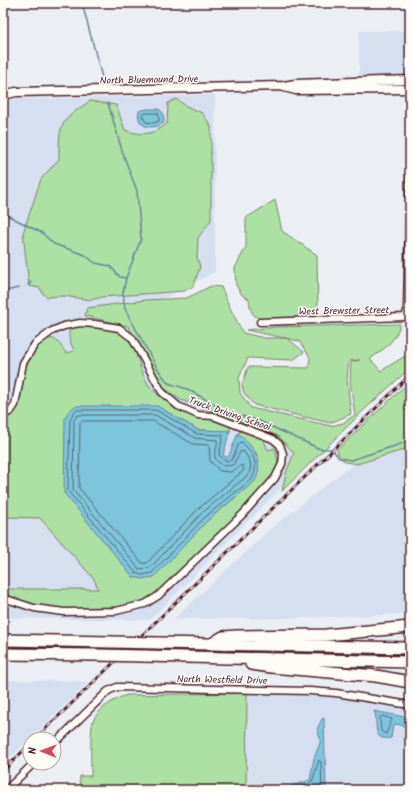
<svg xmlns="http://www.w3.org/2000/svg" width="413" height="793" font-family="Kalam,sans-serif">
  <rect width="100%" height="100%" fill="#ebeff4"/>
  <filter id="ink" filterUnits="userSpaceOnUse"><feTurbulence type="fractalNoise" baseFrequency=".025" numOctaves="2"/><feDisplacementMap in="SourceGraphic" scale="8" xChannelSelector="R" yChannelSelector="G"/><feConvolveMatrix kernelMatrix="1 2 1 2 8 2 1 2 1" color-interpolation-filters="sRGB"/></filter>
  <g filter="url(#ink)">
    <path fill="#d6dff0" d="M359 31H407V67L404 75 400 77 359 76Z
      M215 95V272L130 316 157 368 320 449 150 620 3 618V99Z
      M410 448V614L301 618 174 619 270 529 350 466Z
      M3 680 79 681 89 682 3 765Z
      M247 693 343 697 410 708V790H246Z"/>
    <path fill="#ace1a3" stroke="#7b8067" d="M176 99 188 107 202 113 211 126V220L198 238 197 257 200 267 193 287 184 291 102 297 91 300 63 296 47 297 43 294 40 288 29 286 23 233 41 179 59 159C59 123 60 121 90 101L116 105 125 130C143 136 151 135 167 124L168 103Z
      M275 200 282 231 317 255 318 316C305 317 264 323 255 316 250 312 250 305 249 299L242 295 236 285 235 268 246 247V218Z
      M211 286 221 287 231 310 243 333 264 338H287L304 352 293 360 248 358 239 378 240 393 251 408 331 426 343 423 355 415 350 382 351 362 360 360 349 361 347 379 351 414 330 423 254 405 244 393 242 385 248 367 309 368 310 357 299 341 246 330 277 327 400 324C396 341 384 349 370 359L381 371 410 353V368L364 410 282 491 286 473 294 453 278 436 181 400 165 389 128 326 85 316 87 308 146 300 187 298Z
      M84 325C92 326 100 326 108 328 142 335 133 368 152 389 173 411 203 415 230 424V431L198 430 157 406 208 520 255 481 259 460 256 453 238 433 243 429 262 436 268 450 275 448 278 463 275 473 258 495 211 543 153 596 133 605 114 608 71 609 46 608 3 595V589H98L94 579 40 518 3 517V418C9 416 14 414 17 407 20 402 21 395 21 389 24 370 27 354 43 342 54 333 60 344 66 353L74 351 69 338V331L75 326Z
      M410 381V402L404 409 410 415V448L357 464 345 462 338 454 337 450Z
      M247 693 246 790H79L80 776H91C91 764 90 730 93 721 97 709 116 698 127 695Z"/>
    <path fill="#7cc5dc" stroke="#688395" d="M146 109H159L163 113 164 123C152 131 135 127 139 111Z
      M78 406H157L198 430 230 431 223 455 228 458 238 433C253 446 265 461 255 481L208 520 154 577 142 579 133 577 64 493 65 419C67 412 70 408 78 406Z
      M374 711 410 718V730L407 727 397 724 393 726 391 738C370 742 379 722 374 711Z
      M324 718 326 789 291 790V786L310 780 314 758 320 743V738L317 729 322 719Z"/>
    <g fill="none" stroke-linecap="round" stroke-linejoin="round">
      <path stroke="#5e6172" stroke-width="1" d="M146 113H158L159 121 154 123 146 122 142 116Z
        M78 410H156L197 434 223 435 219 455 226 461 232 460 239 443 242 442C252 453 260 463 252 479L205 517 152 573 142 575 136 573 68 491 70 420 74 412Z
        M78 415H155L195 438 217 440C219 452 207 456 224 466L233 465 240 452 243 451C250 459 253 466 248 475L202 513 150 568 139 569 73 490 74 420Z
        M82 421H153L193 444 209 445 210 461 220 471 231 472 242 465 244 470 198 509 147 563H142L79 488 80 423Z
        M382 716 392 719 386 734 381 731 380 718Z
        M295 790 312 782 319 760 321 762 322 790"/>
      <path stroke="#688395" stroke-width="1.5" d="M82 3 103 81
        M108 103 123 154 137 191 141 239 126 278 123 293 125 309 157 368 168 383 187 389 230 413 257 420 320 449H332L339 458 351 460 410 441
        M3 213 42 233 54 244 85 255 95 263 110 266 120 277 126 278
        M28 285 31 282
        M5 291 19 288
        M239 421 241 416"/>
      <defs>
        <path id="street" d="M260 322 405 317 407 311 410 175
          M3 416 11 411 15 405 23 363 35 344 52 331 64 326 80 323 95 324 119 328 132 338 162 392 178 406 198 415 213 416 273 439 280 445 283 454 282 464 275 478 243 514 158 596 145 604 116 611 64 612 34 608 3 598
          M54 744 108 691 117 687 310 691 336 693 410 705
          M6 790 34 763"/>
        <path id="secondary" d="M284 87 296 90 410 89
          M3 95 16 92 283 86 296 84 410 80"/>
        <path id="highway" d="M3 640 111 642
          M158 643 410 648
          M212 644 223 637 237 636 326 635 410 627
          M3 654 98 655
          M144 656 410 662
          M251 664 271 667 376 676 410 682"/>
      </defs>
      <use href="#street" stroke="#4a1f2b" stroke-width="9"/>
      <use href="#secondary" stroke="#4a1f2b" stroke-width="11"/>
      <use href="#highway" stroke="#4a1f2b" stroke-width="14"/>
      <use href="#street" stroke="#fdfcf7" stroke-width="6"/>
      <use href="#secondary" stroke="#fdfcf7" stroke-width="8"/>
      <use href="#highway" stroke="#fdfcf7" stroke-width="11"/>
      <defs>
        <path id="rail" d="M35 739 410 375
          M3 771 30 744"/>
      </defs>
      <use href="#rail" stroke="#4a1f2b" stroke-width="3"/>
      <use href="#rail" stroke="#fdfcf7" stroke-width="1.5" stroke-dasharray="4.5" stroke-linecap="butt"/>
      <defs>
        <path id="highway-bridge" d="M111 642 158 643
          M98 655 144 656"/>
      </defs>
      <use href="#highway-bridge" stroke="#4a1f2b" stroke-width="14" stroke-linecap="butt"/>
      <use href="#highway-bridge" stroke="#fdfcf7" stroke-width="11"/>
    </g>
  </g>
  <g text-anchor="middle" stroke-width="3" stroke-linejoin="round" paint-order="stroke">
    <g font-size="10" fill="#4a1f2b" stroke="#fdfcf7">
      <text transform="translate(149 79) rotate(-1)" y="4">North Bluemound Drive</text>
      <text transform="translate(344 310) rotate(-1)" y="4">West Brewster Street</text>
      <text transform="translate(230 413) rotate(19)" y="4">Truck Driving School</text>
      <text transform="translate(222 679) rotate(1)" y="4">North Westfield Drive</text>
    </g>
  </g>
  <rect width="413" height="793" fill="none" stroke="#fdfcf7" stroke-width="16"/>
  <rect x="8" y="8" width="397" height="777" fill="none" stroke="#4a1f2b" stroke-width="1.5" filter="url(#ink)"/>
  <g transform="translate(42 751) rotate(271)"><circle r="19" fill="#fdfcf7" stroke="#b5a4a5"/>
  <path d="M0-3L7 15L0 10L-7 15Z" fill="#d1495b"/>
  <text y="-6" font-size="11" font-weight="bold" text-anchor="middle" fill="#4a1f2b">N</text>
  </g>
</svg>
